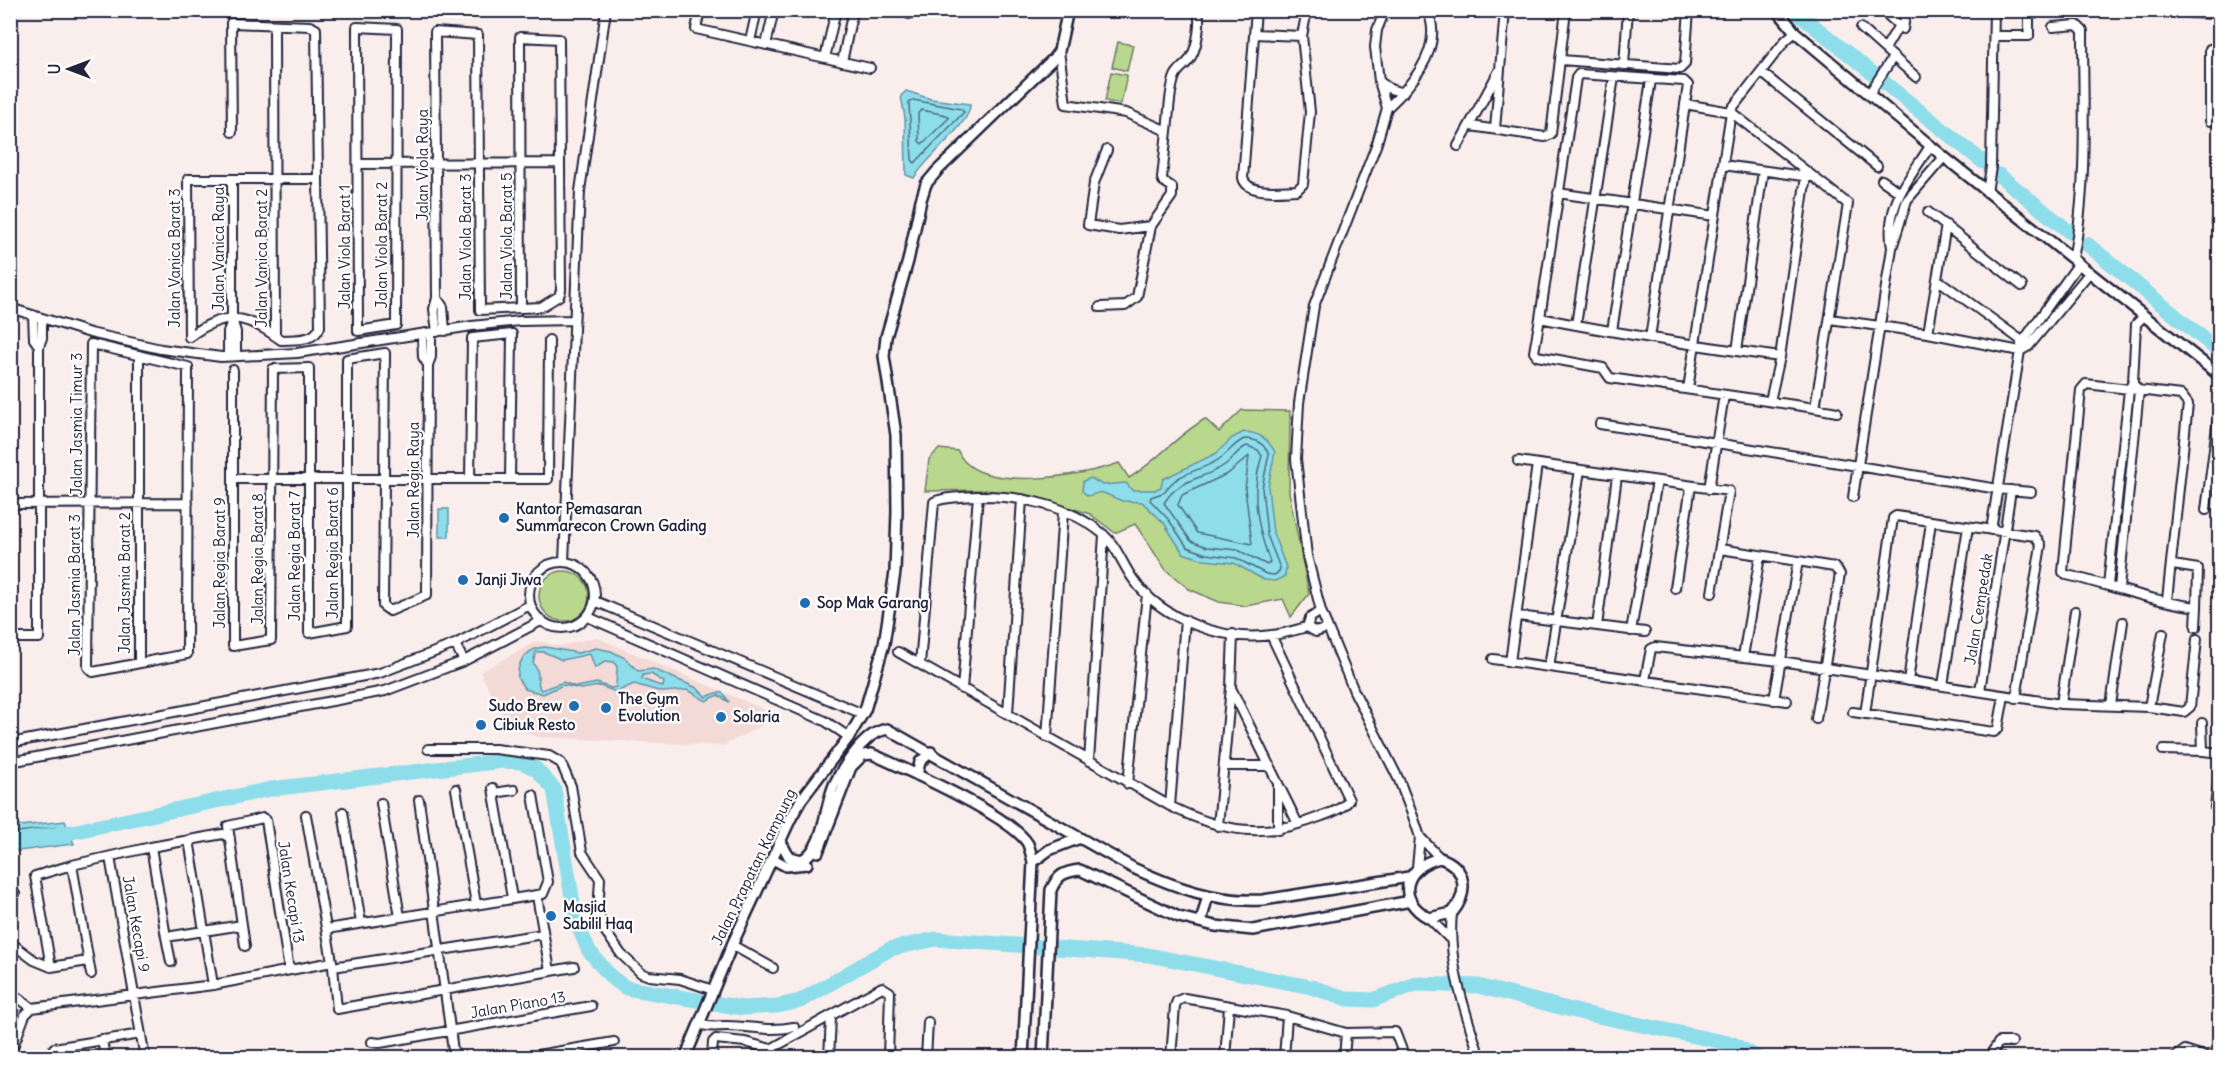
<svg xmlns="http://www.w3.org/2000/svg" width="2230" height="1068" font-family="Delius,sans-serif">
  <rect width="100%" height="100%" fill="#faeeed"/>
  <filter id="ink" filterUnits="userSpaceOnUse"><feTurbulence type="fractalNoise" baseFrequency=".0167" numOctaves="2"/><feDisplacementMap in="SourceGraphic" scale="12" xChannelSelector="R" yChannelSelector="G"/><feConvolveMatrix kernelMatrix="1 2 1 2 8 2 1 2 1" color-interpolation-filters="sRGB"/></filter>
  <g filter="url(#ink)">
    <path fill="#f4dad7" d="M596 637 772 713 770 721 723 746 539 737 508 727 480 672 537 641 559 646Z"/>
    <path fill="#bad78e" stroke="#6e7c64" stroke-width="1.5" d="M1118 42 1133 45 1127 71 1112 67Z
      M1111 72 1127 75 1121 104 1105 101Z
      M1242 410 1290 411 1289 492 1309 594 1291 617 1283 599 1246 606 1219 602 1189 589 1166 570 1135 524 1115 533 1090 514 1030 495 987 490 925 491 929 459 939 449 958 451C974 495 1084 476 1119 463L1129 478C1157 461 1176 436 1205 419L1219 432Z
      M539 596a25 25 0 1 1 50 0a25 25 0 1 1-50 0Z"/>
    <path fill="#8eddea" stroke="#6392a4" stroke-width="1.5" fill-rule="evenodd" d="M906 91 931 99 970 104C972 123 926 157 914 178L906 175 905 118 901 96Z
      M1244 432C1260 433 1267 438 1275 452L1268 487 1273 533 1286 567 1285 576 1275 581 1264 580 1234 563 1204 560 1183 553 1164 523 1142 502 1122 501 1101 492 1088 496 1082 491 1083 481 1091 478 1102 485 1126 483 1132 490H1155L1161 487 1163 479 1217 453 1232 438Z
      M439 509H449V537H439Z
      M545 647 578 653 596 648 611 651 625 658 638 671 653 669 697 688 706 697 716 693H723L729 702 718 695 706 701 688 690 662 692 634 684 616 692 600 686 581 689 563 685 543 694 525 689 518 679C516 662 527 648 545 647ZM536 652H544L562 660 590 654 595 668 606 661 614 662 617 667 616 687 611 688 597 683 576 687 563 682 541 690C535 682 542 674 533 663ZM651 674 664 682 663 687 642 679 643 675Z
      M65 821 74 844 11 852V827Z"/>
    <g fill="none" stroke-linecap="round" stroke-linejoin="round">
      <path stroke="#4d6d81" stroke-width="1.5" d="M913 100 961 109 964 112 915 163 912 160 909 103Z
        M922 110 946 115 949 118 922 144 919 141 918 113Z
        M1244 439C1257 439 1263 443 1269 454L1262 488 1267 535 1280 568 1279 572 1274 575 1266 574 1236 558 1206 554 1187 547 1169 520 1150 500 1151 497 1165 492C1177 470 1204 472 1222 457 1230 451 1234 444 1244 439Z
        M1247 446 1258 450 1262 456C1250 491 1257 527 1270 562L1267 565 1238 550 1207 547 1191 541 1164 503C1181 476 1203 481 1226 464 1234 458 1237 450 1247 446Z
        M1249 456 1245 489 1252 544 1197 533 1178 505 1182 495 1229 473Z
        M10 833 59 827 65 837 62 839 10 846"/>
      <path stroke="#8eddea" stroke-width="15" d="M1794 10 1983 162
        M1999 175 2071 233
        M2087 244 2220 352
        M10 842 72 832 271 789 503 761 522 762 536 769 554 789 576 921 589 951 611 977 626 988 743 1008 777 1006 800 1001 890 949 936 939 1148 955 1311 987 1348 999 1373 1000 1416 984 1478 986 1583 1013 1733 1044 1758 1058"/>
      <defs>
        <path id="minor" d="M700 10 696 29 870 68
          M1256 10 1243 178C1247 196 1283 190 1297 190L1303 184 1310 112 1302 36 1307 10
          M1385 10 1377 30 1375 47 1379 81 1387 108 1377 143 1314 306 1299 403 1296 459 1307 556 1321 611 1354 691 1399 780 1414 819 1420 837 1417 867
          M1882 10 1903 29 1906 10
          M2191 13 2220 14
          M909 14V10
          M274 25 275 336
          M357 27 397 29 396 325 358 331Z
          M2053 27 2077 25 2083 31C2083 102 2088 189 2073 258
          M1861 28 1916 77
          M1254 34 1302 36
          M1994 36H2029V10
          M750 41 757 10
          M766 45 774 10
          M2220 46 2210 49V80L2220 81
          M1885 49 1899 25
          M1059 51 1066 104 1126 113 1167 131 1162 178 1163 181 1172 187V196L1151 226 1137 297 1125 306 1100 307
          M825 58 836 10
          M1561 60 1680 69 1685 64 1689 10
          M842 62 853 10
          M1624 65 1628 10
          M1761 72 1877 166
          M1379 81 1390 89 1403 93
          M1869 94 1893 57
          M1387 108C1412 85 1445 47 1427 10
          M1730 111 1785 41 1795 32
          M2210 121V80
          M1471 126 1545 137 1551 134 1566 10
          M1495 129 1505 10
          M1167 131C1169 114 1169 95 1174 79 1177 68 1187 66 1191 57 1197 47 1202 20 1197 10
          M1458 146 1499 71
          M1107 150 1094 183 1088 225 1119 230 1151 226
          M358 164 560 163
          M1723 165 1810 177
          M232 179V319L236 332V356
          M1882 180 1899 192
          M1987 192 1991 167 1994 10
          M1558 193 1715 216
          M1928 212 2022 286
          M2217 223 2220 198
          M1892 248C1884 205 1909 180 1930 146
          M1937 279 2029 346
          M437 298 443 307 445 331
          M10 308 90 333 161 349 221 357 297 353 472 326 520 321 573 320
          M33 315 34 339 39 346
          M1540 318 1534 352 1537 356 1603 368 1610 378 1815 408 1848 204 1731 112 1685 104
          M1830 319 1928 333 2020 351
          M1576 325 1614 77
          M1612 331 1651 80
          M437 332 434 309 437 298 435 32 478 35 480 310 541 307 559 296 561 290 559 39 520 37 521 308
          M1928 333 1946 225
          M422 335 423 357 428 365
          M189 337C225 310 246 314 281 340 295 339 314 342 320 327L316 29 310 26 231 23 232 132
          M189 337 188 179H318
          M1650 338 1688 85 1684 81 1579 74 1576 78 1540 318C1620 334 1699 346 1780 357
          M91 344 188 367 187 654 93 672 88 667Z
          M2021 344 2079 263
          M1737 351 1763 171
          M228 356V332L232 320
          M233 370V646L271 640 273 369 309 368V633L347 626V359L385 353 383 606 390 611 427 595 428 365 431 357V333
          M1688 389 1731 112
          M1770 401 1780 357 1806 176
          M1815 408 1837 412
          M1600 424 1998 489 2031 492
          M1518 461 1729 491 1712 593
          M233 479H548L549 340
          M470 479 472 338 512 334 510 479
          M1709 489 1724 395
          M1853 497 1892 248 1907 200 1944 157
          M10 504 188 503
          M2206 510 2220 403
          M1991 530 2020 351 2029 346 2090 272
          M1720 549 1798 561 1774 700
          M1798 561 1834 567 1840 574 1816 719
          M529 595a33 33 0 1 1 66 0a33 33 0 1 1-66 0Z
          M564 562 580 191 606 10
          M2108 585 2129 390 2133 382 2136 324 2144 316
          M1675 588 1691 486
          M2119 588 2139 391 2136 387
          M2167 600 2188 404 2181 395 2086 384 2081 390 2063 572 2067 575C2109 585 2155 602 2197 607L2198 569 2173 565
          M595 601 863 714
          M1518 616 1645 632
          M588 617 825 721 849 737
          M1597 626 1617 476
          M1307 627 1310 618 1321 611
          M2196 627 2197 607
          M1631 631 1657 481
          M10 638H39V346L42 338V318
          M455 644 464 661
          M898 652 1170 806C1224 833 1265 839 1322 816 1331 813 1344 808 1349 800L1271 635
          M1743 657 1760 556
          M1493 659 1787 701
          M1510 662 1537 464
          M139 663V355
          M920 664 934 502C941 498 951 498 960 497 1008 493 1065 502 1103 534 1117 546 1122 564 1133 579 1162 620 1223 642 1272 635 1283 634 1295 630 1307 627L1316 632 1327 628
          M1549 667 1580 470
          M1645 680 1651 649 1655 647 1780 661 2061 704 2149 707 2184 712 2190 707 2197 639
          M1908 681 1931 522
          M1943 685 1968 527
          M1231 688 1298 824
          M962 689 978 496
          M1980 691 2011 490
          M2061 704 2075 611
          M2111 705 2123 622
          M2149 707 2163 633
          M1853 712 1994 732 1998 729 2004 696
          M1008 713 1022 499
          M1865 714 1893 518 1896 516 2035 536 2041 545 2016 698
          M2202 723 2203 751 2220 753
          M1047 737 1063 512
          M10 743 380 673 455 644 530 605
          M428 749H495L549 756 561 763 571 786 582 852 600 879 598 913 605 931 621 954 641 973 649 976 680 979 713 990
          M2163 750 2203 751
          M1089 761 1104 535
          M10 762 385 691 464 661 541 621
          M1224 766H1270
          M2220 768 2215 807 2220 810
          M1128 784 1147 594
          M493 788 512 898
          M456 789 476 904
          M494 793 514 790
          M419 800 454 1058
          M381 803 400 917
          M1170 806 1185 620
          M343 812 361 923
          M306 815 333 967 337 1009 574 967
          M1218 826 1231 687 1233 634
          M1278 830V784
          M1420 837 1440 858
          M189 840 213 985
          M151 847 223 834 230 838
          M110 857 145 1058
          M72 865 151 847 166 937 242 925
          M10 895 15 894
          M537 896 550 971
          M1452 913C1447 962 1465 1010 1480 1058
          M1429 918 1449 938
          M327 929 543 894 548 882 533 795
          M166 937 171 962
          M10 942 34 960 51 967 35 876 72 865 91 974
          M732 945 773 968
          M245 946 228 826 263 818 266 820 289 970
          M51 967 88 961
          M333 967 543 934
          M10 992 32 1008
          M699 1024C709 1028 716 1026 727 1026 752 1026 766 1032 794 1027
          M102 1039 105 1058
          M372 1042 380 1043 591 1006
          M10 1055 25 1015 32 1008 213 985 332 962
          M1990 1055 2002 1058
          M49 1058 54 1048 141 1034
          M520 1058 614 1042
          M712 1058 713 1042 716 1039 745 1042 771 1049 882 987 890 992 888 1058
          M829 1058 831 1017
          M926 1058 928 1022
          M1171 1058 1175 1006 1177 1001 1184 998 1287 1016 1346 1033 1395 1032 1405 1058
          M1225 1058 1229 1006
          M1284 1058 1287 1016
          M1344 1058 1346 1033
          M1988 1058 1999 1042H2012
          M2078 1058V1057
          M2174 1058 2185 1050 2209 1058"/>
        <path id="tertiary" d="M1777 10 1795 32 1944 157 2220 376
          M917 775 920 762 931 752
          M781 842 789 857 802 860C825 847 824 808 834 785 841 770 850 758 860 746 869 737 874 732 887 729L1133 868C1174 887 1217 903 1263 900L1409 877
          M818 852 851 767 863 755 872 754C905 769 1012 816 1028 844 1030 850 1032 857 1033 862
          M1440 858C1467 867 1469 893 1452 913L1429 918C1394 899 1405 866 1440 858Z
          M773 859 786 866 807 864
          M1201 922 1208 895
          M685 1058 732 945 791 818 801 800 849 737 865 710 884 644 895 572 897 511 896 435 884 356 886 337 908 261 921 200 926 184 937 171 1053 59 1059 51 1068 10
          M1023 1058 1033 862 1049 850 1080 838
          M1043 1058 1051 890C1058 875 1063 872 1080 870L1179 917 1215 926 1253 930 1411 901"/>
      </defs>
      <use href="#minor" stroke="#22223b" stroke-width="12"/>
      <use href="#tertiary" stroke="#22223b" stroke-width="14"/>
      <use href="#minor" stroke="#fff" stroke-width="8"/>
      <use href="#tertiary" stroke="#fff" stroke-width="9"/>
    </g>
  </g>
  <g fill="#1f6fb2" stroke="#fff" stroke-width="2">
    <circle cx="504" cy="518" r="6"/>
    <circle cx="463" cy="580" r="6"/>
    <circle cx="805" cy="603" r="6"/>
    <circle cx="574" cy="706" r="6"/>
    <circle cx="606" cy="708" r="6"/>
    <circle cx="721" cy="717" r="6"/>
    <circle cx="481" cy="725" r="6"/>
    <circle cx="551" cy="916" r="6"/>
  </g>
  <g text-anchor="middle" stroke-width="4.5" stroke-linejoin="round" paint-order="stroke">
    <g font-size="15" fill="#22223b" stroke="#fff">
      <text transform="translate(423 165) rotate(-90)" y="5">Jalan Viola Raya</text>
      <text transform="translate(507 236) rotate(-90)" y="5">Jalan Viola Barat 5</text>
      <text transform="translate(466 237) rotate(-90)" y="5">Jalan Viola Barat 3</text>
      <text transform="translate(382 245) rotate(-90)" y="5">Jalan Viola Barat 2</text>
      <text transform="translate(345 247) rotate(-90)" y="5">Jalan Viola Barat 1</text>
      <text transform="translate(219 249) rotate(-90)" y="5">Jalan Vanica Raya</text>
      <text transform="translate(175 258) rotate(-90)" y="5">Jalan Vanica Barat 3</text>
      <text transform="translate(262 258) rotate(-90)" y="5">Jalan Vanica Barat 2</text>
      <text transform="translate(77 424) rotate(-90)" y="5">Jalan Jasmia Timur 3</text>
      <text transform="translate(414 480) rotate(-90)" y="5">Jalan Regia Raya</text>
      <text transform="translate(333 553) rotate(-90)" y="5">Jalan Regia Barat 6</text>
      <text transform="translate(295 556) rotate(-90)" y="5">Jalan Regia Barat 7</text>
      <text transform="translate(258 559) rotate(-90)" y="5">Jalan Regia Barat 8</text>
      <text transform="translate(220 563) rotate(-90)" y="5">Jalan Regia Barat 9</text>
      <text transform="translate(125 583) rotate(-90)" y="5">Jalan Jasmia Barat 2</text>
      <text transform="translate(75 585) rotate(-90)" y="5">Jalan Jasmia Barat 3</text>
      <text transform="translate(1979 609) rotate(-81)" y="5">Jalan Cempedak</text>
      <text transform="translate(754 867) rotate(-64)" y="5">Jalan Prapatan Kampung</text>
      <text transform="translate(291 892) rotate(81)" y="5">Jalan Kecapi 13</text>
      <text transform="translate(136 924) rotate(80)" y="5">Jalan Kecapi 9</text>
      <text transform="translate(518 1005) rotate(-10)" y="5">Jalan Piano 13</text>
    </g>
    <g font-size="15" font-weight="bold" fill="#22223b" stroke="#fff" text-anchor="start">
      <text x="516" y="514">Kantor Pemasaran<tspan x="516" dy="17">Summarecon Crown Gading</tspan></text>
      <text x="475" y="585">Janji Jiwa</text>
      <text x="817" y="608">Sop Mak Garang</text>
      <text x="618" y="704">The Gym<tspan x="618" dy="17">Evolution</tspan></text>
      <text x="562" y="711" text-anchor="end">Sudo Brew</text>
      <text x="733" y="722">Solaria</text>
      <text x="493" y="730">Cibiuk Resto</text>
      <text x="563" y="912">Masjid<tspan x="563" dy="17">Sabilil Haq</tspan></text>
    </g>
  </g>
  <rect width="2230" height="1068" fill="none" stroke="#fff" stroke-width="36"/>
  <rect x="18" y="18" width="2194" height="1032" fill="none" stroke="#22223b" stroke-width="2" filter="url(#ink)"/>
  <g transform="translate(69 69) rotate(270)" stroke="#ffffff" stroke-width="4.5" paint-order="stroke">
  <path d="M0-4.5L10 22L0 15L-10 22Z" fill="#22223b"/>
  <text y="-9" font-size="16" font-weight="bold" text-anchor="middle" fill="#22223b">U</text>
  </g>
</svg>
